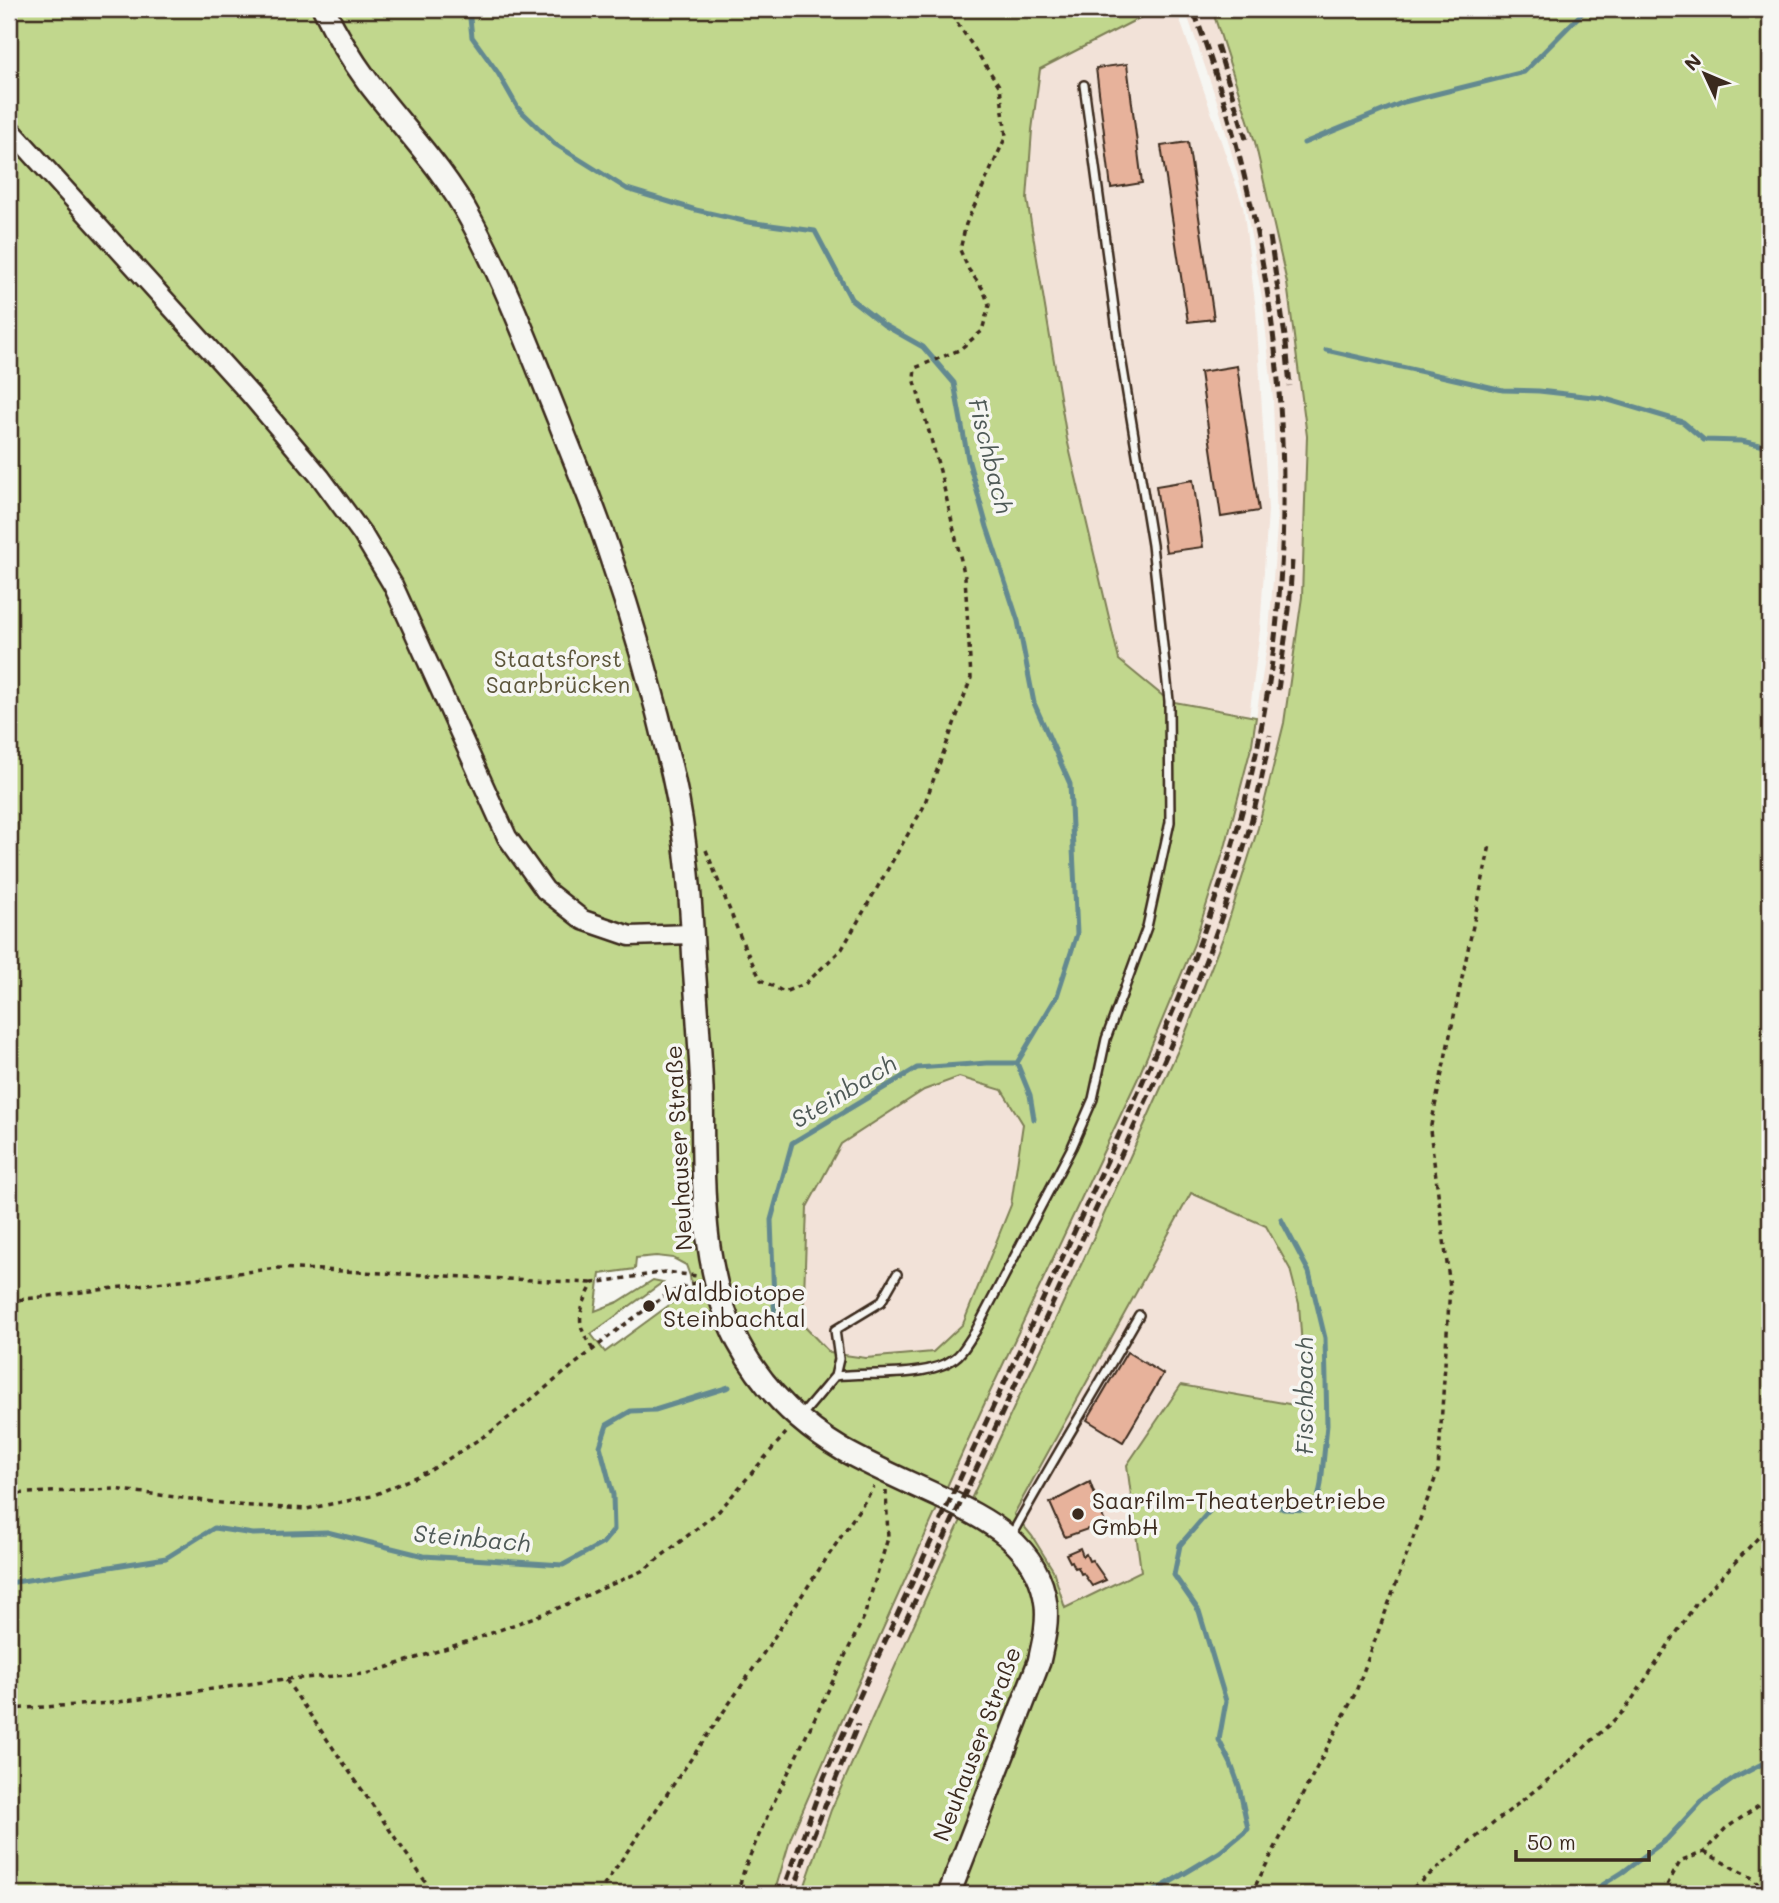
<svg xmlns="http://www.w3.org/2000/svg" width="1779" height="1903" font-family="Mali,sans-serif">
  <rect width="100%" height="100%" fill="#f6f6f2"/>
  <filter id="ink" filterUnits="userSpaceOnUse"><feTurbulence type="fractalNoise" baseFrequency=".0143" numOctaves="2"/><feDisplacementMap in="SourceGraphic" scale="14" xChannelSelector="R" yChannelSelector="G"/><feConvolveMatrix kernelMatrix="1 2 1 2 8 2 1 2 1" color-interpolation-filters="sRGB"/></filter>
  <g filter="url(#ink)">
    <path fill="#f2e2d8" d="M1185 9H1212L1255 142 1287 283 1307 436 1302 597 1284 723 1258 828 1224 935 1183 1039 831 1810 802 1894H774L791 1837 840 1724 982 1409 1138 1078 1194 944 1226 844 1252 744 1269 632 1277 526 1273 399 1263 304 1245 202 1218 104Z
      M1152 12 1179 17 1243 206 1256 310 1268 510 1260 630 1249 717 1169 701 1119 660 1067 439 1027 199 1032 130 1040 69Z
      M959 1077 1002 1090 1023 1124 1011 1205 963 1324 933 1352 866 1358 830 1353 803 1325 807 1207 841 1144 924 1090Z
      M1191 1192 1266 1226 1290 1269 1299 1304 1306 1407 1252 1398 1127 1465 1141 1571 1064 1608 1053 1570 1014 1514Z"/>
    <path fill="#c1d78d" stroke="#7e8056" stroke-width="2" fill-rule="evenodd" d="M9 9H1157L1040 69 1032 130 1027 199 1067 439 1119 660 1169 701 1256 717 1252 744 1226 844 1194 944 1138 1078 982 1409 840 1724 791 1837 774 1894H9ZM959 1077 1002 1090 1023 1124 1011 1205 963 1324 933 1352 866 1358 830 1353 803 1325 807 1207 841 1144 924 1090ZM656 1256 673 1258 686 1265 690 1276 692 1293 672 1303 605 1352 591 1334 663 1282 653 1280 618 1302 595 1311 600 1274 635 1269 636 1258Z
      M1212 9H1770V1894H802L831 1810 948 1548 1087 1252 1183 1039 1224 935 1258 828 1284 723 1302 597 1307 436 1287 283 1255 142ZM1191 1193 1266 1226 1290 1269 1299 1304 1306 1407 1181 1385 1127 1465 1141 1571 1065 1608 1053 1570 1032 1536 1014 1514Z"/>
    <g fill="none" stroke-linecap="round" stroke-linejoin="round">
      <path stroke="#638990" stroke-width="5" d="M469 9 472 37 498 73 518 108 555 144 627 189 696 210 748 222 815 231 851 299 884 325 923 347 954 383 968 459 987 527 1018 621 1034 703 1070 784 1077 934 1057 996 1017 1063 1030 1095 1034 1119
        M1304 143 1404 102 1524 72 1586 9
        M1326 350 1503 390 1539 391 1602 398 1683 422 1704 440 1741 441 1770 447
        M775 1328 771 1220 792 1143 917 1068 987 1063H1017
        M9 1583 166 1558 214 1528 253 1534 327 1532 424 1556 563 1565 603 1543 614 1530 613 1495 600 1446 607 1425 631 1411 655 1410 729 1387
        M1150 1894 1220 1852 1248 1829 1239 1786 1231 1764 1219 1740 1226 1701 1199 1611 1174 1575 1180 1545 1212 1508 1250 1495 1267 1498 1283 1509 1310 1510 1318 1499 1321 1484 1327 1425 1325 1338 1309 1272 1281 1219
        M1588 1894 1623 1872 1667 1839 1702 1801 1735 1778 1762 1764 1770 1756"/>
    </g>
    <path fill="#e7b29b" stroke="#3b2a1e" stroke-width="2" d="M1127 64 1142 183 1111 188 1096 68Z
      M1188 142 1214 319 1188 322 1161 146Z
      M1237 366 1259 511 1221 517 1200 372Z
      M1193 480 1203 547 1166 552 1156 486Z
      M1127 1352 1163 1374 1123 1442 1087 1420Z
      M1090 1482 1105 1523 1065 1537 1050 1503Z
      M1080 1548 1083 1556 1086 1554 1089 1561 1092 1560 1106 1580 1092 1586 1083 1573 1081 1574 1078 1567 1075 1568 1072 1561 1070 1562 1066 1554Z"/>
    <g fill="none" stroke-linecap="round" stroke-linejoin="round">
      <defs>
        <path id="service" d="M835 1376 839 1359 835 1330 881 1302 897 1274
          M802 1415 835 1376C869 1372 927 1379 955 1358 963 1353 969 1340 975 1332L1072 1147 1093 1099 1106 1039 1147 927 1170 822 1169 701 1152 545 1119 345 1084 85
          M1011 1536C1052 1461 1097 1389 1139 1315"/>
        <path id="tertiary" d="M9 128 250 394 321 478 363 535 393 585 507 837 545 890 583 920 630 936 692 934"/>
        <path id="secondary" d="M324 9C336 34 352 60 368 82 403 128 444 169 471 220 506 284 532 354 559 421 575 463 593 504 607 546 633 621 655 698 673 776 687 838 691 902 694 965 697 1006 700 1048 702 1089 704 1173 698 1265 738 1342 762 1387 799 1424 843 1450 873 1467 906 1481 938 1496 987 1519 1039 1545 1046 1605 1048 1625 1043 1643 1039 1662L949 1894"/>
      </defs>
      <use href="#service" stroke="#3b2a1e" stroke-width="12"/>
      <use href="#tertiary" stroke="#3b2a1e" stroke-width="23"/>
      <use href="#secondary" stroke="#3b2a1e" stroke-width="26"/>
      <path stroke="#3b2a1e" stroke-width="3.5" stroke-dasharray="5 5" stroke-linecap="butt" d="M1151 9 1152 12
        M706 850 744 946 761 980 784 992 805 984 842 949 923 808 971 678 965 577 940 471 914 378 915 368 959 350 982 331 989 305 983 289 969 270 960 250 966 224 1006 136 1000 87 948 9
        M9 1301 278 1268 593 1283
        M593 1349C574 1323 579 1311 593 1283L666 1272 697 1276
        M9 1494 114 1489 236 1505 306 1509 372 1496 431 1470 492 1431 621 1327 669 1293 697 1282
        M286 1680 434 1894
        M9 1709 111 1703 285 1679 367 1674 478 1638 556 1609 644 1570 719 1511 786 1433
        M1704 1852 1754 1879 1765 1894
        M598 1894 753 1669 874 1487
        M737 1894 745 1867 770 1810 864 1617 888 1538 886 1491
        M1251 1894 1355 1694 1438 1471 1450 1287 1430 1130 1490 845
        M1405 1894 1559 1771 1625 1710 1695 1605 1770 1525
        M1662 1894 1680 1862 1704 1852 1725 1829 1770 1798"/>
      <use href="#service" stroke="#f6f6f2" stroke-width="7"/>
      <use href="#tertiary" stroke="#f6f6f2" stroke-width="18"/>
      <use href="#secondary" stroke="#f6f6f2" stroke-width="21"/>
      <path stroke="#3b2a1e" stroke-width="5" stroke-dasharray="10 5" stroke-linecap="butt" d="M1217 45 1246 139
        M1270 237 1286 343 1290 386
        M1278 690 1289 610 1292 561
        M899 1635C965 1494 1030 1353 1095 1211 1166 1058 1242 902 1270 735
        M782 1894 824 1778 859 1698C931 1541 1004 1383 1077 1226 1148 1071 1222 917 1257 749 1309 501 1281 245 1193 9
        M793 1894 805 1856 858 1724"/>
    </g>
  </g>
  <g fill="#3b2a1e" stroke="#f6f6f2" stroke-width="2.5">
    <circle cx="649" cy="1306" r="7"/>
    <circle cx="1078" cy="1514" r="7"/>
  </g>
  <g text-anchor="middle" stroke-width="7" stroke-linejoin="round" paint-order="stroke">
    <g font-size="23" fill="#5c553a" stroke="#f6f6f2">
      <text x="558" y="667">Staatsforst<tspan x="558" dy="26">Saarbrücken</tspan></text>
    </g>
    <g font-size="23" fill="#3b2a1e" stroke="#f6f6f2">
      <text transform="translate(679 1148) rotate(-93)" y="8">Neuhauser Straße</text>
      <text transform="translate(977 1744) rotate(-69)" y="8">Neuhauser Straße</text>
    </g>
    <g font-size="23" fill="#3b2a1e" stroke="#f6f6f2" text-anchor="start">
      <text x="663" y="1301">Waldbiotope<tspan x="663" dy="26">Steinbachtal</tspan></text>
      <text x="1092" y="1509">Saarfilm-Theaterbetriebe<tspan x="1092" dy="26">GmbH</tspan></text>
    </g>
    <g font-size="24" font-style="italic" fill="#4f5a57" stroke="#f6f6f2">
      <text transform="translate(990 456) rotate(76)" y="8">Fischbach</text>
      <text transform="translate(844 1092) rotate(-31)" y="8">Steinbach</text>
      <text transform="translate(1305 1396) rotate(-90)" y="8">Fischbach</text>
      <text transform="translate(472 1539) rotate(5)" y="8">Steinbach</text>
    </g>
  </g>
  <rect width="1779" height="1903" fill="none" stroke="#f6f6f2" stroke-width="35"/>
  <rect x="18" y="18" width="1744" height="1868" fill="none" stroke="#3b2a1e" stroke-width="2.5" filter="url(#ink)"/>
  <g transform="translate(1705 74) rotate(314)" stroke="#f6f6f2" stroke-width="5" paint-order="stroke">
  <path d="M0-5L12 26L0 18L-12 26Z" fill="#3b2a1e"/>
  <text y="-10" font-size="19" font-weight="bold" text-anchor="middle" fill="#3b2a1e">N</text>
  </g>
  <path d="M1516 1850v10h133v-10" fill="none" stroke="#3b2a1e" stroke-width="3.5"/>
  <text x="1527" y="1850" font-size="21" fill="#3b2a1e" stroke="#f6f6f2" stroke-width="5" paint-order="stroke">50 m</text>
</svg>
